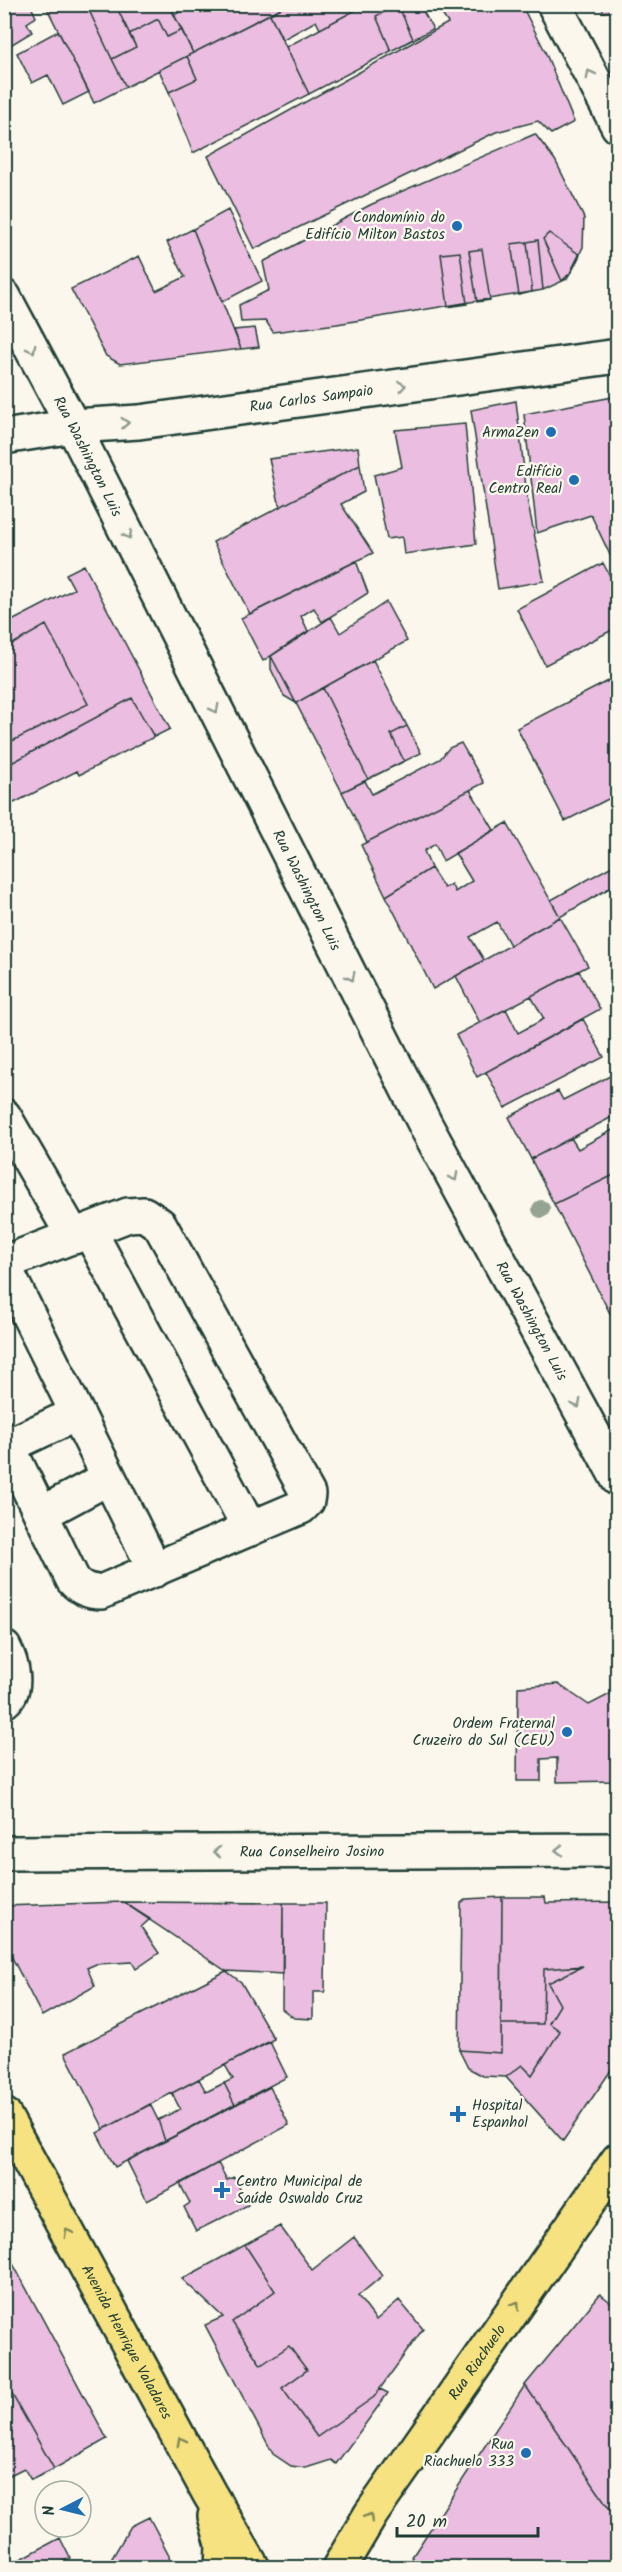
<svg xmlns="http://www.w3.org/2000/svg" width="622" height="2572" font-family="Kalam,sans-serif">
  <rect width="100%" height="100%" fill="#fbf7ec"/>
  <filter id="ink" filterUnits="userSpaceOnUse"><feTurbulence type="fractalNoise" baseFrequency=".0167" numOctaves="2"/><feDisplacementMap in="SourceGraphic" scale="12" xChannelSelector="R" yChannelSelector="G"/><feConvolveMatrix kernelMatrix="1 2 1 2 8 2 1 2 1" color-interpolation-filters="sRGB"/></filter>
  <g filter="url(#ink)">
    <path fill="#ebbde1" stroke="#1f3d34" stroke-width="1.5" d="M4 4H30L36 17 27 23 32 32 4 49Z
      M45 4H169L193 53 94 103Z
      M86 4H115L136 47 112 59Z
      M169 4H194L174 15Z
      M194 4H289L193 53 174 15Z
      M289 4H367L320 29 316 21 282 40 270 14Z
      M367 4H419L433 29 309 94 286 47Z
      M435 4H521L544 49 574 122 551 134 538 121 496 132 254 249 208 156 448 23Z
      M602 4H618V10L603 12Z
      M398 5 413 39 391 51 376 16Z
      M270 14 309 94 193 153 169 92 197 79 187 56Z
      M158 19 167 37 182 30 193 53 126 87 112 59 136 47 129 34Z
      M58 31 89 92 63 105 48 75 32 83 17 53Z
      M187 56 197 79 169 92 159 70Z
      M535 134 555 160 584 218 583 247 567 279 543 290 337 324 273 332 266 321 241 322 239 305 269 290 263 262 370 205Z
      M228 210 262 281 222 302 193 229Z
      M193 229 241 349 120 364 106 356 71 289 139 256 156 291 185 277 167 242Z
      M549 233 580 255 572 271 562 281 543 239Z
      M538 240 543 290 532 292 527 242Z
      M527 242 532 292 519 295 511 244Z
      M482 249 490 300 477 302 469 251Z
      M460 252 467 304 448 307 441 254Z
      M255 328 259 347 241 349 234 330Z
      M618 396V554L611 557 591 515 537 533 524 414Z
      M516 401 528 504 544 581 498 589 471 410Z
      M465 424 476 544 404 554 402 537 387 539 374 475 402 467 395 430Z
      M358 447 360 465 280 507 269 459Z
      M360 465 364 492 341 504 373 553 250 614 213 542Z
      M356 561 368 593 322 622 314 608 301 616 308 631 263 661 241 618Z
      M603 563 618 591V627L545 665 517 609Z
      M84 565 170 729 154 737 132 698 4 767V625L74 589 66 574Z
      M386 602 407 641 296 703 271 656 331 617 340 633Z
      M46 625 88 704 4 745V649Z
      M271 656 296 703 284 696 271 669Z
      M373 660 407 726 391 734 404 761 368 779 323 688Z
      M373 660 421 753 342 792 296 703Z
      M618 676V794L565 821 517 728Z
      M132 698 154 737 79 775 77 771 4 808V767Z
      M461 743 484 783 367 842 342 792 365 781 372 794 440 759 449 748Z
      M470 790 494 830 443 861 435 844 424 851 431 868 386 896 361 845Z
      M507 823 560 917 510 945 497 922 470 937 484 960 433 989 386 896 431 868 444 888 451 884 455 892 472 881 455 853Z
      M612 866 618 875V883L560 917 551 900Z
      M560 917 588 966 480 1023 456 976Z
      M579 971 600 1009 477 1077 456 1035 506 1009 518 1033 544 1019 531 996Z
      M618 1004V1020L611 1008Z
      M583 1019 604 1057 505 1108 486 1072Z
      M618 1072V1114L531 1159 509 1117 558 1091 563 1100Z
      M618 1127V1173L554 1204 531 1159 571 1138 578 1149Z
      M618 1173V1329L554 1204Z
      M558 1684 589 1705 618 1690V1781L557 1782V1758L541 1759V1781H517L518 1687Z
      M502 1897H545L546 1903 618 1902V2060L563 2141 506 2077 522 2065 532 2075 560 2031 549 2023 560 2005 548 1983 583 1966 544 1969 543 2024H501Z
      M502 1897 501 2053 459 2050 461 1903 466 1899Z
      M123 1902 150 1919 141 1927 159 1953 136 1969 132 1962 96 1964 87 1968 95 1986 42 2016 4 1942V1906Z
      M123 1902 283 1903V1974L226 1971Z
      M283 1903H326L325 1992H313V2019L294 2018 282 2009Z
      M583 1966 548 1983 560 2005 549 2023 560 2031 532 2075 522 2065 506 2077 483 2076 468 2068 459 2050 501 2053V2024H543L544 1969Z
      M226 1971 241 1982 274 2039 104 2129 65 2053Z
      M270 2042 287 2077 115 2167 97 2133 150 2104 158 2120 180 2109 172 2093 199 2079 206 2092 233 2079 225 2065Z
      M199 2079 206 2092 224 2083 235 2105 165 2141 158 2120 180 2109 172 2093Z
      M270 2087 289 2125 147 2201 127 2161Z
      M218 2163 227 2180 234 2177 248 2205 196 2231 184 2207 190 2203 180 2184Z
      M280 2226 312 2270 354 2237 382 2276 358 2296 376 2320 399 2300 423 2329 374 2397 317 2437 282 2388 307 2370 289 2346 261 2365 232 2322 275 2291 245 2245Z
      M245 2245 275 2291 232 2322 261 2365 289 2346 307 2370 282 2388 317 2437 374 2397 380 2389 388 2393 336 2464 331 2460 306 2468 291 2466 273 2454 205 2325 223 2317 182 2279Z
      M4 2247 107 2439 54 2469 4 2380Z
      M600 2294 618 2308V2521L525 2385Z
      M4 2380 54 2469 31 2480 24 2468 4 2478Z
      M525 2385 618 2521V2568H424L412 2557Z
      M149 2517 169 2555 170 2568H106L131 2526Z
      M60 2538 70 2558 51 2568H4Z"/>
    <g fill="none" stroke-linecap="round" stroke-linejoin="round">
      <defs>
        <g id="minor">
          <path d="M554 4 618 126"/>
          <path id="s1" d="M4 297 73 426 426 1126 618 1479"/>
          <path id="s2" d="M4 437 73 426 139 422 618 356"/>
          <path d="M4 1116 74 1237"/>
          <path d="M90 1232 250 1529"/>
          <path d="M4 1263 128 1215 144 1214 160 1225 308 1494 307 1501 301 1507 101 1592C89 1592 81 1589 73 1580L4 1438"/>
          <path d="M4 1266 155 1570"/>
          <path d="M8 1446 76 1414"/>
          <path d="M41 1514 108 1478"/>
          <path d="M4 1648C12 1663 19 1689 4 1701"/>
          <path id="s3" d="M4 1853 618 1850"/>
        </g>
        <g id="major">
          <path id="s4" d="M4 2115 209 2493 253 2568"/>
          <path d="M215 2516 223 2544 222 2568"/>
          <path id="s5" d="M339 2568 371 2514 618 2160"/>
        </g>
      </defs>
      <use href="#minor" stroke="#1f3d34" stroke-width="38"/>
      <use href="#major" stroke="#1f3d34" stroke-width="38"/>
      <use href="#minor" stroke="#fbf7ec" stroke-width="33"/>
      <use href="#major" stroke="#f6e281" stroke-width="33"/>
    </g>
    <circle fill="#95a392" cx="541" cy="1209" r="9"/>
    <defs><path id="oneway-chevron" d="M-2-3.5L2.5 0L-2 3.5" fill="none" stroke-width="1.6" stroke-linecap="round" stroke-linejoin="round" transform="scale(1.5)"/></defs>
    <g stroke="#8d9a90">
      <use href="#oneway-chevron" transform="translate(590 74) rotate(-118)"/>
      <use href="#oneway-chevron" transform="translate(32 349) rotate(62)"/>
      <use href="#oneway-chevron" transform="translate(402 386) rotate(-8)"/>
      <use href="#oneway-chevron" transform="translate(125 423) rotate(-4)"/>
      <use href="#oneway-chevron" transform="translate(128 535) rotate(63)"/>
      <use href="#oneway-chevron" transform="translate(215 709) rotate(63)"/>
      <use href="#oneway-chevron" transform="translate(351 977) rotate(63)"/>
      <use href="#oneway-chevron" transform="translate(454 1177) rotate(62)"/>
      <use href="#oneway-chevron" transform="translate(577 1404) rotate(62)"/>
      <use href="#oneway-chevron" transform="translate(559 1850) rotate(180)"/>
      <use href="#oneway-chevron" transform="translate(217 1852) rotate(180)"/>
    </g>
    <g stroke="#808757">
      <use href="#oneway-chevron" transform="translate(68 2233) rotate(-118)"/>
      <use href="#oneway-chevron" transform="translate(516 2305) rotate(-55)"/>
      <use href="#oneway-chevron" transform="translate(181 2441) rotate(-118)"/>
      <use href="#oneway-chevron" transform="translate(369 2517) rotate(-58)"/>
    </g>
  </g>
  <g fill="#1f6fb2" stroke="#fbf7ec" stroke-width="2">
    <circle cx="457" cy="226" r="6"/>
    <circle cx="551" cy="432" r="6"/>
    <circle cx="574" cy="480" r="6"/>
    <circle cx="567" cy="1732" r="6"/>
    <path d="M455 2105h6v6h6v6h-6v6h-6v-6h-6v-6h6z"/>
    <path d="M219 2181h6v6h6v6h-6v6h-6v-6h-6v-6h6z"/>
    <circle cx="526" cy="2453" r="6"/>
  </g>
  <g text-anchor="middle" stroke-width="4.5" stroke-linejoin="round" paint-order="stroke">
    <g font-size="15" fill="#1f3d34" stroke="#fbf7ec" text-anchor="end">
      <text x="445" y="222">Condomínio do<tspan x="445" dy="17">Edifício Milton Bastos</tspan></text>
      <text x="539" y="437">ArmaZen</text>
      <text x="562" y="476">Edifício<tspan x="562" dy="17">Centro Real</tspan></text>
      <text x="555" y="1728">Ordem Fraternal<tspan x="555" dy="17">Cruzeiro do Sul (CEU)</tspan></text>
      <text x="472" y="2110" text-anchor="start">Hospital<tspan x="472" dy="17">Espanhol</tspan></text>
      <text x="236" y="2186" text-anchor="start">Centro Municipal de<tspan x="236" dy="17">Saúde Oswaldo Cruz</tspan></text>
      <text x="514" y="2449">Rua<tspan x="514" dy="17">Riachuelo 333</tspan></text>
    </g>
    <g font-size="15" fill="#1f3d34" stroke="#fbf7ec">
      <text dy="5" stroke="none"><textPath href="#s2" startOffset="310">Rua Carlos Sampaio</textPath></text>
      <text dy="5" stroke="none"><textPath href="#s1" startOffset="180">Rua Washington Luis</textPath></text>
      <text dy="5" stroke="none"><textPath href="#s1" startOffset="666">Rua Washington Luis</textPath></text>
      <text dy="5" stroke="none"><textPath href="#s1" startOffset="1152">Rua Washington Luis</textPath></text>
      <text dy="5" stroke="none"><textPath href="#s3" startOffset="308">Rua Conselheiro Josino</textPath></text>
      <text dy="5" stroke="none"><textPath href="#s4" startOffset="258">Avenida Henrique Valadares</textPath></text>
      <text dy="5" stroke="none"><textPath href="#s5" startOffset="248">Rua Riachuelo</textPath></text>
    </g>
  </g>
  <rect width="622" height="2572" fill="none" stroke="#fbf7ec" stroke-width="24"/>
  <rect x="12" y="12" width="598" height="2548" fill="none" stroke="#1f3d34" stroke-width="2" filter="url(#ink)"/>
  <g transform="translate(63 2509) rotate(263)"><circle r="28" fill="#fbf7ec" stroke="#a3ada2" stroke-width="1.5"/>
  <path d="M0-4.5L10 22L0 15L-10 22Z" fill="#1f6fb2"/>
  <text y="-9" font-size="16" font-weight="bold" text-anchor="middle" fill="#1f3d34">N</text>
  </g>
  <path d="M397 2527v9h141v-9" fill="none" stroke="#1f3d34" stroke-width="3"/>
  <text x="406" y="2527" font-size="18" fill="#1f3d34" stroke="#fbf7ec" stroke-width="4.5" paint-order="stroke">20 m</text>
</svg>
